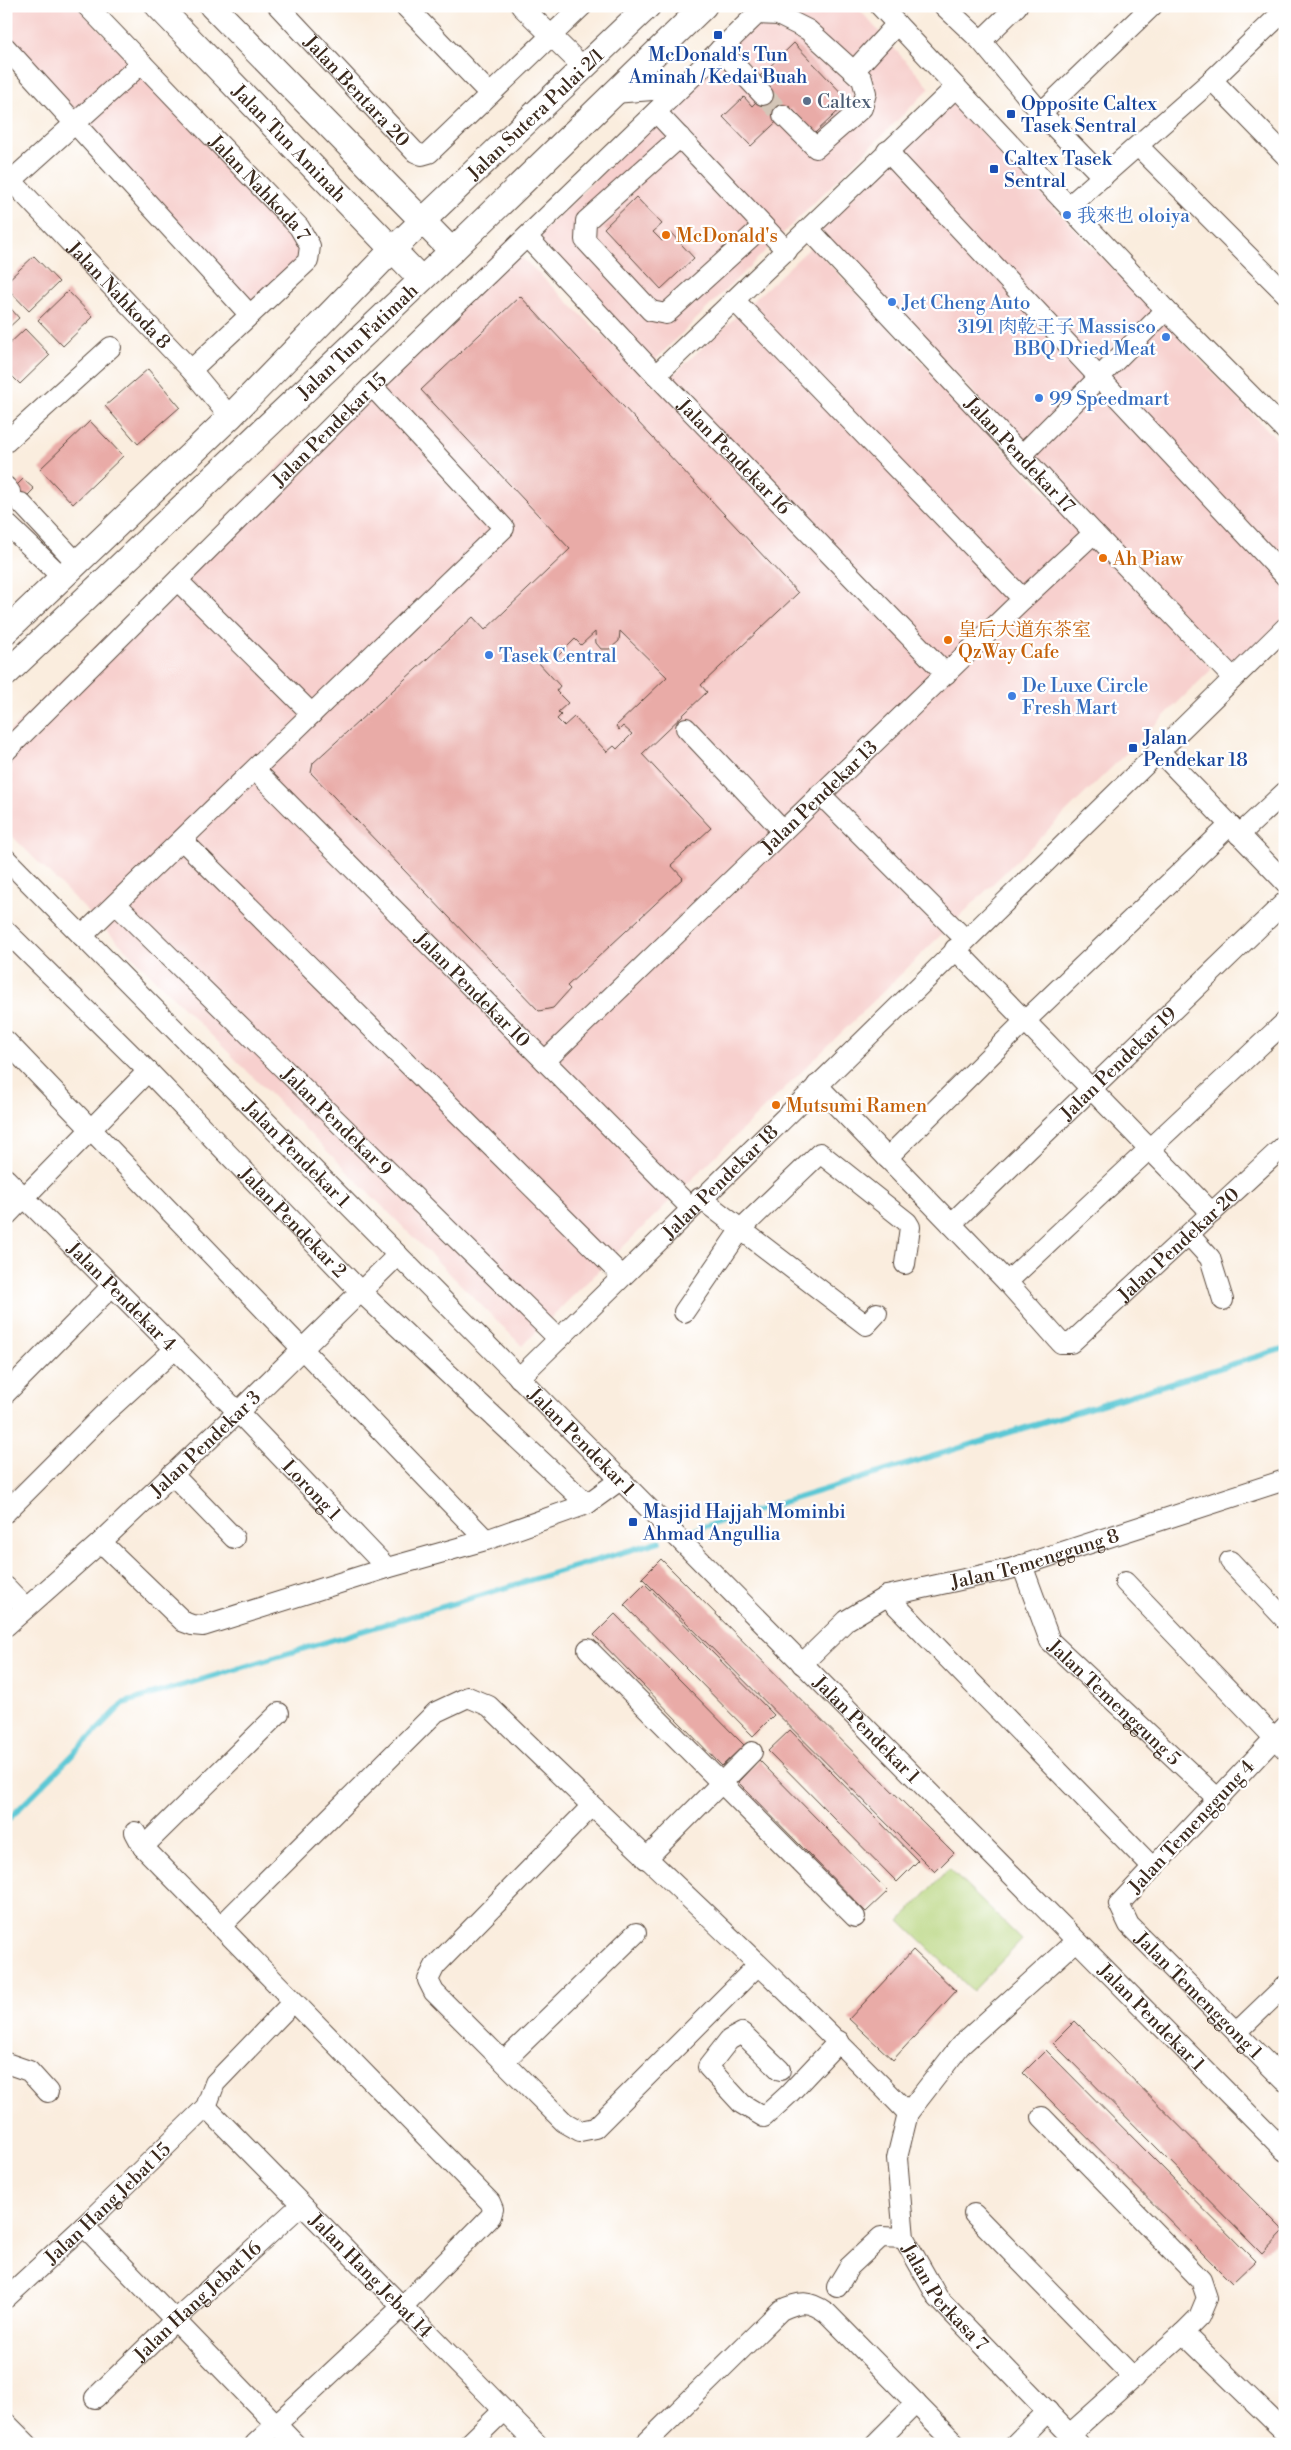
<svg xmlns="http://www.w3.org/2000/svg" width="1291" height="2450" font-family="'Libre Bodoni','Noto Serif SC',serif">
  <rect width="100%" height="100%" fill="#fff"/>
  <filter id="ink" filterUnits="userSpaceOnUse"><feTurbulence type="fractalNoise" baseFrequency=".02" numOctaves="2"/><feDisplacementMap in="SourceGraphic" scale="10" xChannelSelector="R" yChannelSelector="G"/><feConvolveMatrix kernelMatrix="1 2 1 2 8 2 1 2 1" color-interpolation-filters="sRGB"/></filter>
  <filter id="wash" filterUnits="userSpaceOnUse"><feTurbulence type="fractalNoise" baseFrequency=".0096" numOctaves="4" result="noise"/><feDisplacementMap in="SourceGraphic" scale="20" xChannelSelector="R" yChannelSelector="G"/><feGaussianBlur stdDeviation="1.12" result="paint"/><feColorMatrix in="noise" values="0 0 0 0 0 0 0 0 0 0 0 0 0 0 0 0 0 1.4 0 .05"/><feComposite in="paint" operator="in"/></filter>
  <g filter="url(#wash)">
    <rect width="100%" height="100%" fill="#faedde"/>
    <path fill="#f7d0ce" d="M6 6H77L293 230 302 247 301 257 249 306 6 41Z
      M768 6H856L930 88 654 361 537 238Z
      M952 101 1285 448V618L1233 668 820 229Z
      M506 242 658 389 812 246 1212 669 522 1346 6 830V735Z"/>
    <path fill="#b6d47b" stroke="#787f4c" d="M949 1869 1022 1940 973 1991 900 1921Z"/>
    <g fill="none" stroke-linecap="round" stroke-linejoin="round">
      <path stroke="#5cc8d5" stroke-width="5.5" d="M696 1529 1285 1348
        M6 1822 124 1703 660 1541"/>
    </g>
    <g id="blocks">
      <path fill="#e9aba7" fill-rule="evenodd" d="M794 43 849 101 815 133 791 108 751 146 723 117 744 97 752 106 771 87 760 76Z
        M636 197 662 224 653 232 662 241 671 233 694 258 661 289 604 228Z
        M34 256 59 282 29 311 6 287V282Z
        M68 291 93 317 63 346 38 320Z
        M520 296 798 593 701 685 707 692 642 754 711 828 671 865 683 878 567 986 570 989 553 1008 539 1011 311 773 313 763 473 617 485 630 570 549 421 390ZM620 631 667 677 616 726 619 730 623 726 632 734 617 749 614 746 607 752 574 717 564 726 557 719 561 715 558 712 568 703 556 691 560 686 538 662 549 651 556 658 575 639 581 645 595 632 596 643 601 649H610L619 641Z
        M6 303 19 318 6 330Z
        M25 329 50 355 20 384 6 370V347Z
        M148 369 180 407 138 444 105 406Z
        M90 421 123 456 73 504 40 469Z
        M23 479 34 489 6 517V496Z
        M661 1559 954 1853 935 1872 642 1578Z
        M645 1584 774 1715 753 1736 624 1605Z
        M615 1614 744 1745 722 1766 594 1635Z
        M790 1730 918 1861 897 1882 768 1751Z
        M759 1760 888 1891 866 1912 738 1782Z
        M913 1950 956 1991 893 2060 849 2019Z
        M1075 2021 1284 2231 1262 2254 1053 2043Z
        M1046 2050 1255 2261 1232 2283 1023 2073Z"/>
    </g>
  </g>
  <g filter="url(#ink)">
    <use href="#blocks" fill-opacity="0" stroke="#58473b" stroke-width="1"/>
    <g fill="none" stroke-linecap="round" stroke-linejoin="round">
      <path stroke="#d4c6b8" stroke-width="20" stroke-dasharray="20 10" stroke-linecap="butt" d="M763 95 783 115"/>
      <defs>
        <g id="minor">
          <path id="s1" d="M87 6 299 227 310 246 308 261 191 370"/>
          <path id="s2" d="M278 6 415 152 422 155 429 153 582 6"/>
          <path d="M405 6 490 94"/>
          <path d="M521 6 584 68"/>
          <path d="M880 6 1166 310 1285 430"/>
          <path d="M944 6 981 41 1041 113 1103 177"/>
          <path d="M981 41 1017 6"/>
          <path d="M6 48 250 315"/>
          <path d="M720 49 763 95"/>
          <path d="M854 71 897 24"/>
          <path d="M1212 80 1285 155"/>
          <path d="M614 93 678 88"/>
          <path d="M656 112 787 251"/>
          <path d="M1041 113 1152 6"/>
          <path d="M680 137 586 221 585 240 651 311 666 314 763 226"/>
          <path d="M1138 146 1285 293"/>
          <path d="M887 151 1285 576"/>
          <path id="s3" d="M6 175 191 370 230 417"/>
          <path d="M12 180 142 63"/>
          <path d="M1069 206 1212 80 1285 10"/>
          <path id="s4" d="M809 229 1094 533 1233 678"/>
          <path id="s5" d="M527 237 656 375 946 674"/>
          <path d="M734 300 1023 599"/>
          <path d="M656 375 956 87"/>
          <path d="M6 442 111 347"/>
          <path d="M1022 455 1166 310"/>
          <path d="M6 487 10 492"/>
          <path d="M21 503 77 563"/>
          <path d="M6 523 62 577"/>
          <path d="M178 581 312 714"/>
          <path d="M686 728 783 831"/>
          <path d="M1158 750 1285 882"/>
          <path id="s6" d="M6 751 372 386 757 14 778 15 808 30 862 79 866 93 862 108 816 148 783 115"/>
          <path id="s7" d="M255 770 691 1208"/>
          <path d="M820 794 965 939"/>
          <path d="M1239 835 1285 792"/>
          <path d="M182 840 622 1276"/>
          <path id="s8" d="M6 859 1285 2151"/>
          <path id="s9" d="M116 904 559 1339"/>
          <path id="s10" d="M6 931 148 1071 361 1292 587 1504"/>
          <path d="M82 936 504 528 372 386"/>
          <path d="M955 949 1212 1213"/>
          <path d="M6 1041 486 1540"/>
          <path id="s11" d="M545 1061 1023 599 1094 533"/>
          <path id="s12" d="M817 1085 1007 1282 1061 1343H1071L1285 1145"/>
          <path d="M887 1158 1025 1021 1230 825"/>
          <path id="s13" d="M6 1179 238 1412 387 1568"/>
          <path d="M700 1198 866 1325 877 1313"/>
          <path d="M6 1216 148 1071"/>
          <path id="s14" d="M951 1224 1285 902"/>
          <path d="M1189 1235 1210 1258 1223 1300"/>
          <path d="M1007 1282 1285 1022"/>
          <path d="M684 1312 741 1229 820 1153 907 1222 910 1227 905 1264"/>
          <path id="s15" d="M519 1378 1285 628"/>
          <path d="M6 1393 112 1286"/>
          <path d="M172 1474 234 1538"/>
          <path d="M6 1512 103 1415 175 1349"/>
          <path d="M101 1542 184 1622 192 1625 203 1626 387 1568 486 1540 587 1504 620 1480"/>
          <path d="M1230 1561 1285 1619"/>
          <path id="s16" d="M1022 1565 1050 1641 1217 1798"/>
          <path d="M1125 1582 1285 1749"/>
          <path d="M6 1587 26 1608"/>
          <path d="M887 1596 1153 1868"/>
          <path id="s17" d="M6 1626 101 1542 238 1412 398 1255"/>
          <path d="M588 1649 855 1917"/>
          <path id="s18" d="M802 1664 847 1620 887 1596 1010 1569 1285 1480"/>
          <path id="s19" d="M1285 1727 1119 1904 1129 1925 1285 2081"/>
          <path d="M591 1807 435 1966 428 1980 434 1992 564 2122 580 2131 595 2128 758 1965"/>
          <path d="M135 1832 143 1847 490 2202 493 2209 491 2216 402 2307 255 2444"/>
          <path d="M143 1847 279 1713"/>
          <path d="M646 1859 752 1752"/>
          <path d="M220 1927 436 1712 468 1697 489 1706C628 1843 773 1973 908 2113"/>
          <path id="s20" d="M1076 1941 960 2046 908 2113 897 2158 904 2238 938 2298 1079 2444"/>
          <path d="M1237 2032 1285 1986"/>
          <path d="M504 2061 636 1933"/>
          <path d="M6 2063 29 2071 48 2092"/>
          <path d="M780 2070 742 2033 729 2040 708 2067 742 2104 764 2117 788 2095 839 2041"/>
          <path id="s21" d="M206 2107 537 2444"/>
          <path d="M1042 2117 1201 2280 1207 2298 1199 2317 1183 2333 1070 2434"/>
          <path d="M974 2214 1134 2378"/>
          <path d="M84 2226 295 2444"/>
          <path d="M837 2287 849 2267 881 2237 904 2238"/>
          <path id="s22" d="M6 2298 84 2226 206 2107 215 2083 293 2002"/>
          <path d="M1183 2333 1285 2432"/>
          <path id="s23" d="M95 2398 174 2321 301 2205"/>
          <path d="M6 2423 27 2444"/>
          <path d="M469 2444 504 2410"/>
          <path d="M645 2444 781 2310C800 2301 809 2300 827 2313L956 2444"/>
          <path d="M875 2444 916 2403"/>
          <path d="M1015 2444 1048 2411"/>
        </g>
        <g id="major">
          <path id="s24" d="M158 6 421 279"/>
          <path d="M212 6 452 251"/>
          <path id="s25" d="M6 631 230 417 392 250 648 6"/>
          <path id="s26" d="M6 674 452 251 704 6"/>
        </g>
      </defs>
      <use href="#minor" stroke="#58473b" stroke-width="22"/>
      <use href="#major" stroke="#58473b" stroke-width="27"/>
      <use href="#minor" stroke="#fff" stroke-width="20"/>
      <use href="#major" stroke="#fff" stroke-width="25"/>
    </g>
  </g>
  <g fill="#1a4fb4" stroke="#fff" stroke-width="2">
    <rect x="713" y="30" width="10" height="10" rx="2.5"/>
    <rect x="1006" y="109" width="10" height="10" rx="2.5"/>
    <rect x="989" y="164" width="10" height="10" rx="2.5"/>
    <rect x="1128" y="743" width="10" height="10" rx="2.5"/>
    <rect x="628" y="1517" width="10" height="10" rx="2.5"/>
  </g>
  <circle fill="#5c6f8a" stroke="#fff" stroke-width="2" cx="807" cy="101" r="5"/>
  <g fill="#3f7fe0" stroke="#fff" stroke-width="2">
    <circle cx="1067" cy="215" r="5"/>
    <circle cx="892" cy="302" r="5"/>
    <circle cx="1166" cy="337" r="5"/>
    <circle cx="1039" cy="398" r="5"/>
    <circle cx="489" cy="655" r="5"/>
    <circle cx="1012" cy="696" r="5"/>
  </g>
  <g fill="#e8710a" stroke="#fff" stroke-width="2">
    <circle cx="666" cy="235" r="5"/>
    <circle cx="1103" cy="558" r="5"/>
    <circle cx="948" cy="640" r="5"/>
    <circle cx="776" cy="1105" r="5"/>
  </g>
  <g text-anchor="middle" stroke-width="4.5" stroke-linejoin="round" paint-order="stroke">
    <g font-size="19" fill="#164399" stroke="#fff" text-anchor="start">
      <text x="718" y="61" text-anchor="middle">McDonald's Tun<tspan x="718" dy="22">Aminah / Kedai Buah</tspan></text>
      <text x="1021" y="110">Opposite Caltex<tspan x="1021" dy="22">Tasek Sentral</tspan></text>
      <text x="1004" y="165">Caltex Tasek<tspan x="1004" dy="22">Sentral</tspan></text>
      <text x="1143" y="744">Jalan<tspan x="1143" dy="22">Pendekar 18</tspan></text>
      <text x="643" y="1518">Masjid Hajjah Mominbi<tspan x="643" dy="22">Ahmad Angullia</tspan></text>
    </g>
    <g font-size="19" fill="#3b2a1e" stroke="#fff">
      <text dy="7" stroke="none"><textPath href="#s2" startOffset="116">Jalan Bentara 20</textPath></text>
      <text dy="7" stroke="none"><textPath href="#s25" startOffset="740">Jalan Sutera Pulai 2/1</textPath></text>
      <text dy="7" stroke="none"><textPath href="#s24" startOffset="190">Jalan Tun Aminah</textPath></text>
      <text dy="7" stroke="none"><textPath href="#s1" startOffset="251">Jalan Nahkoda 7</textPath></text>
      <text dy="7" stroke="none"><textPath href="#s3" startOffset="165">Jalan Nahkoda 8</textPath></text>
      <text dy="7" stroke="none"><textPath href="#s26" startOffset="484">Jalan Tun Fatimah</textPath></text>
      <text dy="7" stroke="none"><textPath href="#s6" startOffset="456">Jalan Pendekar 15</textPath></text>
      <text dy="7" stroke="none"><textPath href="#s4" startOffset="309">Jalan Pendekar 17</textPath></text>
      <text dy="7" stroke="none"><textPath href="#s5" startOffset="302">Jalan Pendekar 16</textPath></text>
      <text dy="7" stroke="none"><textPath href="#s11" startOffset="381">Jalan Pendekar 13</textPath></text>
      <text dy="7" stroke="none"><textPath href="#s7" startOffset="309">Jalan Pendekar 10</textPath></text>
      <text dy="7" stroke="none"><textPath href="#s14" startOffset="232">Jalan Pendekar 19</textPath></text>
      <text dy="7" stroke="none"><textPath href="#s9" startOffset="310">Jalan Pendekar 9</textPath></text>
      <text dy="7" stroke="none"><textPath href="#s8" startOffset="414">Jalan Pendekar 1</textPath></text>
      <text dy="7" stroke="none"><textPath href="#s15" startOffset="281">Jalan Pendekar 18</textPath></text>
      <text dy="7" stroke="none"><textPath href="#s10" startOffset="409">Jalan Pendekar 2</textPath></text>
      <text dy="7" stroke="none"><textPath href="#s12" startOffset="511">Jalan Pendekar 20</textPath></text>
      <text dy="7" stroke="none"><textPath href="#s13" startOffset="165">Jalan Pendekar 4</textPath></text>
      <text dy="7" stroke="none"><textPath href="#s8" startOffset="819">Jalan Pendekar 1</textPath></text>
      <text dy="7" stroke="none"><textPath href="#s17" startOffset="270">Jalan Pendekar 3</textPath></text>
      <text dy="7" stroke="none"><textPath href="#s13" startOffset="436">Lorong 1</textPath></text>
      <text dy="7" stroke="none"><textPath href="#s18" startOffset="262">Jalan Temenggung 8</textPath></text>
      <text dy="7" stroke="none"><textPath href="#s16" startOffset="170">Jalan Temenggung 5</textPath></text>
      <text dy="7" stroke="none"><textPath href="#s8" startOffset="1224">Jalan Pendekar 1</textPath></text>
      <text transform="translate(1191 1826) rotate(-47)" y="7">Jalan Temenggung 4</text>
      <text dy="7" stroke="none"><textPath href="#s19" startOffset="365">Jalan Temenggong 1</textPath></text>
      <text dy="7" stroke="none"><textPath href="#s8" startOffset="1629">Jalan Pendekar 1</textPath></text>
      <text dy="7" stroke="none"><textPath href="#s22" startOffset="139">Jalan Hang Jebat 15</textPath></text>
      <text dy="7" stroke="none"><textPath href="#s21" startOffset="236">Jalan Hang Jebat 14</textPath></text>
      <text dy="7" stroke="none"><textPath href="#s20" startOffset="440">Jalan Perkasa 7</textPath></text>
      <text dy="7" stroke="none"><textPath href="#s23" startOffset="141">Jalan Hang Jebat 16</textPath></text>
    </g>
    <g font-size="19" fill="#4e5e75" stroke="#fff" text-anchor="start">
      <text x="817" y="108">Caltex</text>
    </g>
    <g font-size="19" fill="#366cbe" stroke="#fff" text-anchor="start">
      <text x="1077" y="222">我來也 oloiya</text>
      <text x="902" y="309">Jet Cheng Auto</text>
      <text x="1156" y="333" text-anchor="end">3191 肉乾王子 Massisco<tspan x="1156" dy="22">BBQ Dried Meat</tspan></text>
      <text x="1049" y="405">99 Speedmart</text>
      <text x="499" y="662">Tasek Central</text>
      <text x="1022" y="692">De Luxe Circle<tspan x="1022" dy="22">Fresh Mart</tspan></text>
    </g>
    <g font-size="19" fill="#c56008" stroke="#fff" text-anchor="start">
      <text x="676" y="242">McDonald's</text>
      <text x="1113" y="565">Ah Piaw</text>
      <text x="958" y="636">皇后大道东茶室<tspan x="958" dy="22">QzWay Cafe</tspan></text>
      <text x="786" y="1112">Mutsumi Ramen</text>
    </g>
  </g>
  <rect width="1291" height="2450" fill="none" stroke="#fff" stroke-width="25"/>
</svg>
